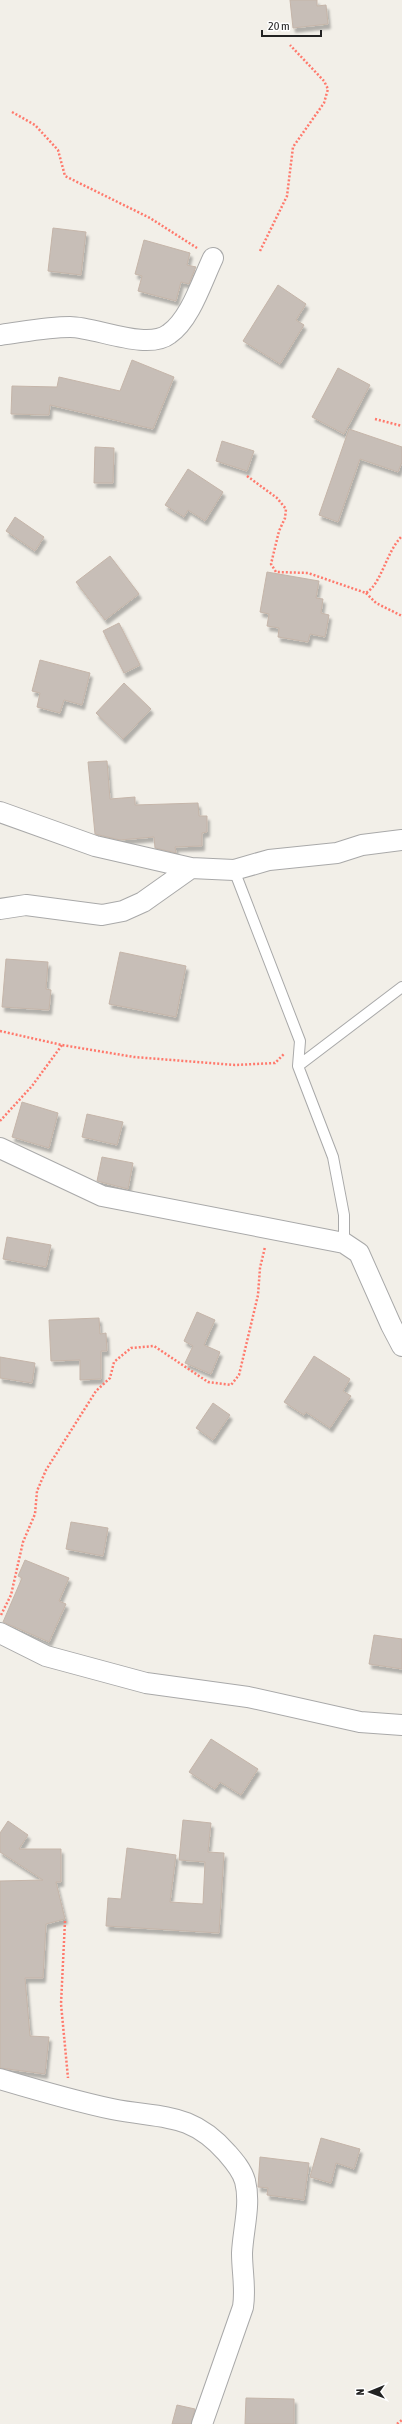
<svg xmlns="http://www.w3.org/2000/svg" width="402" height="2424" font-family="'Asap Condensed',sans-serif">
  <defs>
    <filter id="shadow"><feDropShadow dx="2.5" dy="4.5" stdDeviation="1" flood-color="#0004"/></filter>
  </defs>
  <rect width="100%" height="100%" fill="#f2efe8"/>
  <path fill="#c7beb7" stroke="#c5b5a9" filter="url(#shadow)" d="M290 0H317V6L326 5 328 24 293 28Z
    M53 228 86 232 81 275 48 271Z
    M144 240 190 253 187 265 196 267 195 269 189 284 181 282 176 301 138 291 142 276 135 274Z
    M278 285 306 304 296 320 304 325 280 364 243 341Z
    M132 360 174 377 153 429 50 405 49 415 11 414 12 386 57 387 59 377 120 391Z
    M338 368 370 385 344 434 312 417Z
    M349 429 402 447V462L398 472 360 459 338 522 319 515Z
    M222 441 254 451 247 471 216 461Z
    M95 447 114 448 113 483H94Z
    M188 469 223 492 205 521 188 510 184 517 165 505Z
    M15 517 44 537 35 551 6 531Z
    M110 556 139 594 105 620 76 582Z
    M267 572 319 581 316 598 323 599 321 613 329 615 325 637 310 634 308 642 278 637 279 628 267 626 269 614 260 612Z
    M119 623 140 665 124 673 103 631Z
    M40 660 90 673 82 705 64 700 60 713 37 707 40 693 32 691Z
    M124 683 151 709 123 739 96 713Z
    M107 761 110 799 135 797V805L198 803 199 816H207V832L202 833V846L175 847 176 853 155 848 154 837 120 840 95 834 88 762Z
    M120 952 186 966 176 1017 109 1004Z
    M6 959 48 962 46 989 51 990 49 1010 2 1007Z
    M22 1102 58 1113 49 1148 12 1137Z
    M87 1114 123 1122 117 1145 82 1137Z
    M102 1157 133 1163 128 1189 97 1181Z
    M7 1237 51 1245 46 1267 3 1259Z
    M197 1312 215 1320 204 1345 220 1352 211 1374 185 1363 193 1346 184 1341Z
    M99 1318 100 1334 106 1333 107 1351H101V1379L80 1380V1360L51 1361 49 1320Z
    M314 1356 350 1379 343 1391 351 1396 330 1428 306 1412 304 1415 284 1402Z
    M0 1357 35 1363 32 1383 0 1378Z
    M213 1403 230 1415 213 1440 196 1428Z
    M71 1522 108 1528 103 1556 66 1549Z
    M25 1560 69 1578 59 1601 66 1604 49 1642 3 1622 22 1578 18 1576Z
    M374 1635 402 1639V1669L369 1664Z
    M211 1739 258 1769 241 1795 220 1782 215 1789 189 1772Z
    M183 1820 211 1823 208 1852 224 1853 219 1933 106 1926 108 1898 121 1899 127 1848 176 1855 170 1902 203 1904 205 1862 179 1860Z
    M8 1821 28 1835 19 1849H61V1882H56L65 1919 46 1924 43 1978H25L30 2036 49 2037 45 2074 0 2068V1881L43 1880 0 1852V1833Z
    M321 2138 360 2149 354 2169 336 2163 331 2183 310 2177Z
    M260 2157 309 2163 304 2200 267 2195 268 2188 258 2187Z
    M246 2398 294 2399V2424H245Z
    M177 2405 195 2409 191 2424H172Z"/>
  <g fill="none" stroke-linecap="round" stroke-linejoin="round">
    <defs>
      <path id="lane" d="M234 870 300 1041 298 1066 333 1157 344 1215V1243
        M298 1066 402 987"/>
      <path id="street" d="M0 335C23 332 47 327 70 327 96 327 147 351 169 334 190 320 202 281 213 258
        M0 812 95 846 191 868
        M0 909 26 905 102 915 123 911 143 902 191 868 234 870 269 860 337 853 362 845 402 840
        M0 1148 102 1196 344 1243 359 1253 391 1325 402 1346
        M0 1633 46 1656 146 1683 248 1697 360 1722 402 1725
        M0 2079C37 2090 74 2101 112 2109 161 2119 190 2111 227 2153 234 2161 242 2170 245 2181 251 2204 243 2230 242 2253 242 2272 246 2289 243 2307L202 2424"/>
    </defs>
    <use href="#lane" stroke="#a9a9a9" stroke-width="12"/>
    <use href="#street" stroke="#a9a9a9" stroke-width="22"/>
    <path stroke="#ff796c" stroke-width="2.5" stroke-dasharray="2 2" stroke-linecap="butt" d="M12 112 35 125 58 150 65 176 150 218 197 248
      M260 251 287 196 293 147 324 103 328 89 324 81 290 45
      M375 419 402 426
      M247 476 277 498 286 509 285 518 279 531 271 564 276 572 308 573 366 593C382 583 386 552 402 536
      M366 593 376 603 402 616
      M0 1031 62 1045 134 1057 235 1065 275 1063 284 1054
      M0 1121 32 1086 62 1045
      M1 1615 11 1595 23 1542 35 1514 37 1491 46 1470 96 1391 110 1378 114 1362 131 1348 154 1346 208 1382 231 1385 239 1375 258 1295 260 1268 265 1247
      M65 1921 61 2004 68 2078
      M397 2424 402 2420"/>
    <use href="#lane" stroke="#fff" stroke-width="10"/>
    <use href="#street" stroke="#fff" stroke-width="20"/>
  </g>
  <g transform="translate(370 2392) rotate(269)" stroke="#ffffff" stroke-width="3" paint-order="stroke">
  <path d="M0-3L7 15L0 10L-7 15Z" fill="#222222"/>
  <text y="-6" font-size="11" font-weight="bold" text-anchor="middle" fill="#222222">N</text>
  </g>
  <path d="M262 30v6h59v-6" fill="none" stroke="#222222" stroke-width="2"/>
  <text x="268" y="30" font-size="12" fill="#222222" stroke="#ffffff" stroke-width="3" paint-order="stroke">20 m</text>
</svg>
